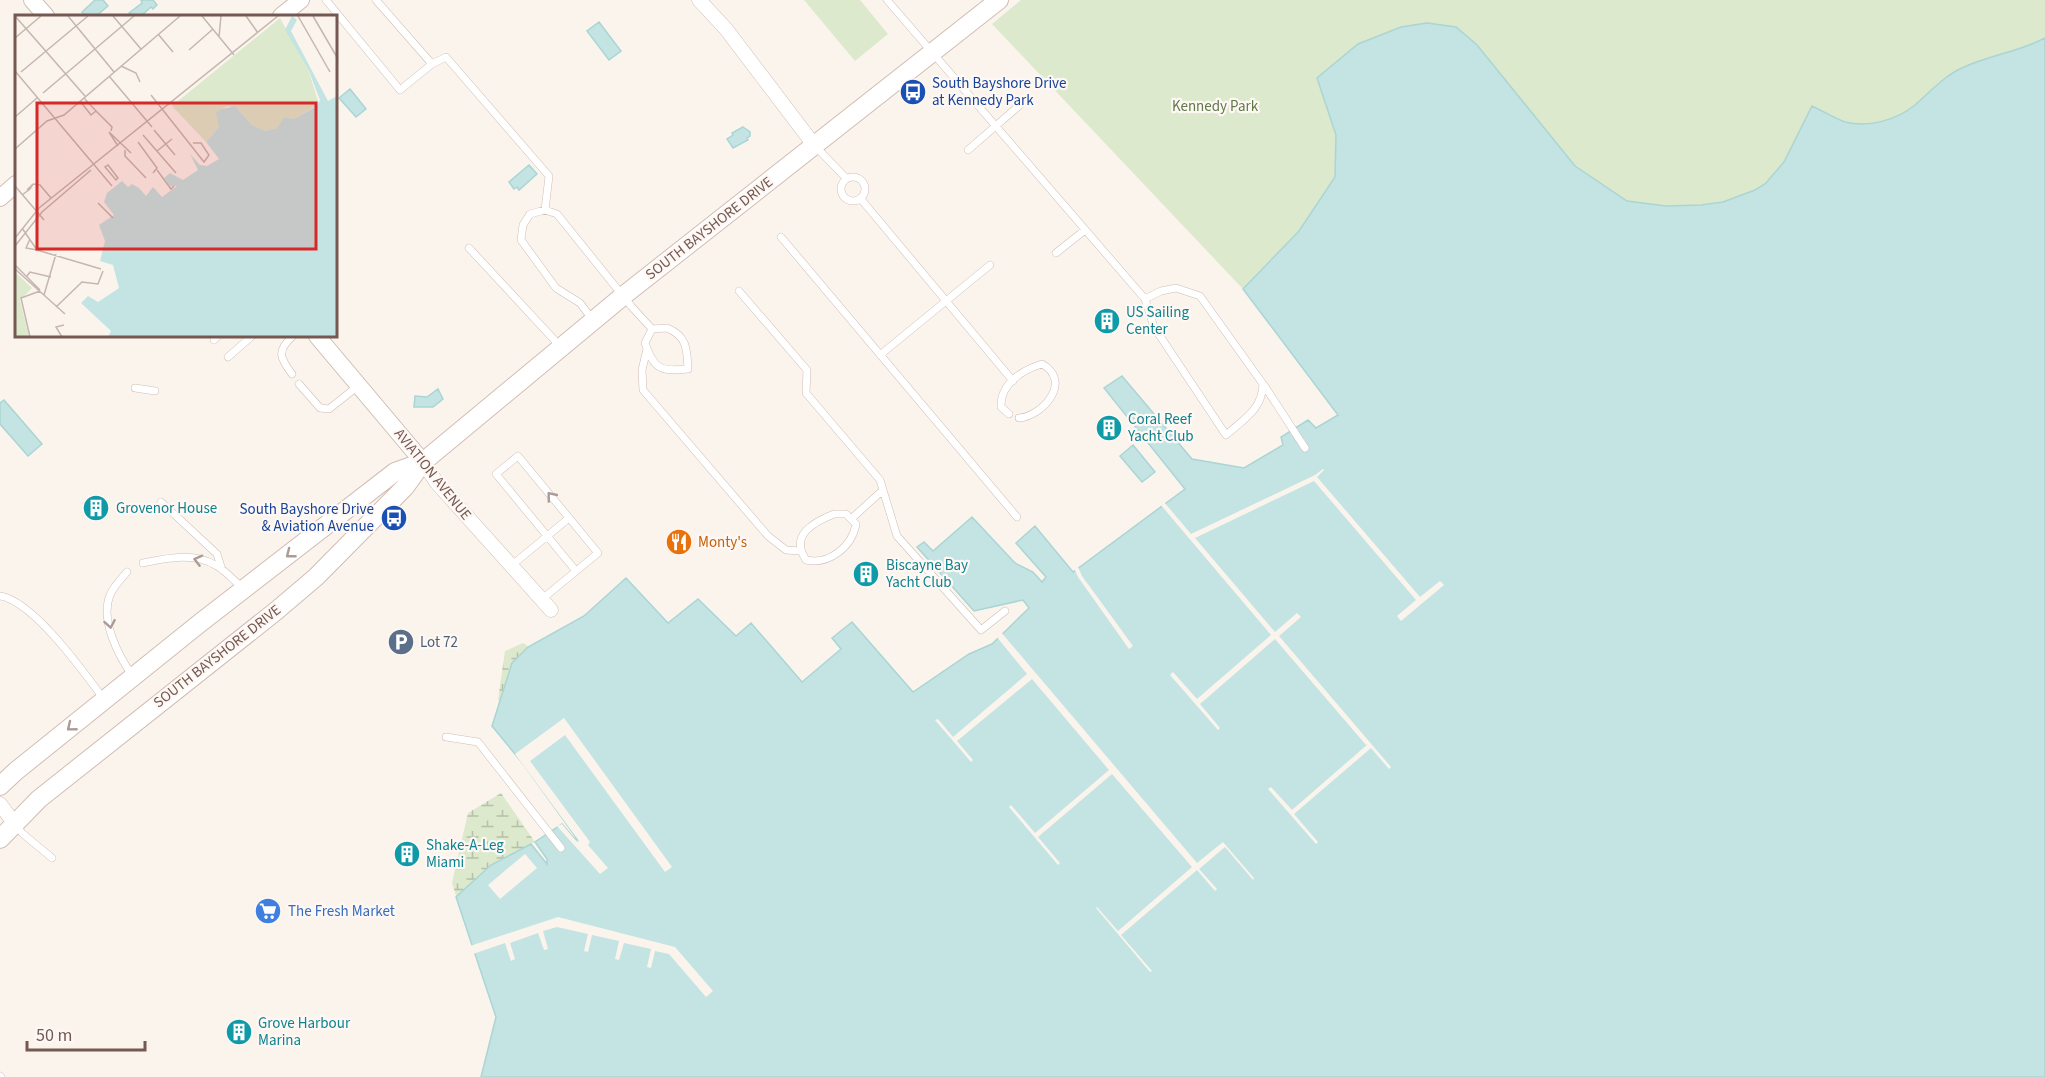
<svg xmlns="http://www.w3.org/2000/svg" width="2045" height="1077" font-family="'Source Sans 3',sans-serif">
  <defs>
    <pattern id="wetland-marsh" width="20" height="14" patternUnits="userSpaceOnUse" patternTransform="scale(1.5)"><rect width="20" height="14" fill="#dce9cc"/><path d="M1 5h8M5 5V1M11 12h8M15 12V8" fill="none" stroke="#b7c0a8"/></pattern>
  </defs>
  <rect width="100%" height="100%" fill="#fbf4ed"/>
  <path fill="#dce9cc" d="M804 0H860L888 34 855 61Z
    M1021 0H2045V38C2019 53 1989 55 1962 68 1944 76 1930 92 1915 105 1897 120 1868 128 1845 122 1834 118 1823 112 1812 106L1784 162 1765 184 1740 197 1723 202 1701 205 1666 206 1627 201 1575 166 1477 45 1427 23 1401 27 1358 44 1317 78 1336 134 1335 177 1299 231 1243 289 992 24Z"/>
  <path fill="url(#wetland-marsh)" d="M523 643 534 650 505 706 498 700 505 651Z
    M501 793 535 842 531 844 533 847 460 908 452 883 468 813Z"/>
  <path fill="#c3e4e3" stroke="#aad5d4" stroke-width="1.5" d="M95 0H103L108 6 96 16H85L82 12Z
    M141 0H153L157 5 153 9 151 7 141 16H132L129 13 142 3Z
    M599 22 621 51 609 60 587 31Z
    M1427 23 1456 27 1477 45 1575 166 1627 201 1666 206 1701 205 1723 202 1755 190 1765 184 1784 162 1812 106C1823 111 1834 118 1845 122 1868 128 1897 120 1915 105 1930 92 1944 76 1962 68 1989 55 2019 52 2045 38V1077H481L496 1017 456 897 491 865 531 844 547 864V859L535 842 562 824 574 838 578 840 524 765 492 726 512 663 528 647 584 616 626 578 668 623 698 599 736 636 751 623 802 682 841 649 832 638 852 622 913 692 969 654 992 644 1029 608 1023 600 974 611 917 547 924 542 933 551 972 517 1015 563 1033 572 1042 582 1046 577 1016 543 1035 526 1073 572 1185 489 1104 388 1122 376 1192 459 1244 468 1283 445 1281 437 1308 420 1316 428 1338 415 1243 289 1299 231 1335 177 1336 135 1317 78 1358 44 1401 27Z
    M350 89 366 109 356 117 339 98Z
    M743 127 750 132V136L747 138 748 140 733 148 727 139 733 135 732 133Z
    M529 165 537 174 519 190 517 187 514 189 509 182Z
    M438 389 443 399 433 407H414L415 396 427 397Z
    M4 400 42 444 28 456 0 424V403Z
    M1133 445 1155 472 1142 482 1120 456Z"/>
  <path fill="#fbf4ed" d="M1323 469 1324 470 1317 477 1420 597 1440 581 1444 585 1401 621 1397 616 1416 600 1314 481 1195 538 1275 632 1297 613 1301 617 1279 636 1391 767 1389 769 1371 748 1294 814 1318 842 1316 844 1268 789 1271 787 1292 810 1368 744 1366 745 1275 639 1200 704 1220 728 1218 730 1170 675 1173 672 1197 699 1271 635 1160 504 1164 502 1191 534 1315 475Z
    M1078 567 1082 576 1133 646 1129 649 1078 577 1074 568Z
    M1000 631 1197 863 1223 842 1254 878 1253 880 1225 847 1199 869 1217 889 1215 891 1197 870 1121 935 1152 971 1150 972 1096 908 1097 907 1118 931 1192 867 1112 774 1038 837 1060 863 1058 865 1009 807 1011 805 1035 833 1109 770 1032 679 957 741 973 760 971 762 935 720 938 719 953 737 1027 674 996 636Z
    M564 718 672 867 665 872 565 735 530 761 590 842 588 845 608 868 600 874 557 826 562 824 577 842 579 841 515 754Z
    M525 854 537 868 500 899 488 885Z
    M558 917 675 947 713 991 706 997 669 954 655 951 651 968 647 967 651 949 624 943 619 960 615 959 619 941 592 935 588 952 584 951 588 934 557 927 543 931 548 949 544 950 538 933 510 943 515 959 511 961 505 943 473 954 470 946Z"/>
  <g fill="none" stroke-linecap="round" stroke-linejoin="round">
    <defs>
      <path id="service" d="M326 0 400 90 432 64 376 0
        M887 0 1145 299 1154 327 1226 435C1244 419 1262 410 1263 384L1200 296 1176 288 1161 291 1145 299
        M432 64 446 57 549 176 545 210
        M814 145 846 178
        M968 150 1021 104
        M841 189a12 12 0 1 1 24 0a12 12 0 1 1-24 0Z
        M860 198 1013 381
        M781 237 1017 517
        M469 248 560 346
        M1056 253 1085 230
        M739 291 807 370 806 393 880 480 883 490 851 519
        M592 319 580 303 556 288 521 240 523 225 530 214 545 210 557 214 631 306 652 329
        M667 328C687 336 687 349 688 369 660 372 654 369 645 343L652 329Z
        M214 340 218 336
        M647 349 642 370 643 390 768 536 786 550 800 551
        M880 355 990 265
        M228 357 252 336
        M292 374C280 358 276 351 293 336
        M299 384 320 408 329 409 358 386
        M1264 385 1305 448
        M135 388 155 391
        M1009 414 1001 407C1000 384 1022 370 1042 364 1073 381 1043 416 1019 418
        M883 490 897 536 981 630 1005 611
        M161 502 217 554 222 570
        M834 514H846L856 524C852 547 829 565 806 560 789 535 814 522 834 514Z
        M143 563C168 558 194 552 217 566 227 572 234 581 243 588
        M511 566 569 518
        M127 572C121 579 114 586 110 595 100 620 118 655 132 675
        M0 596C33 601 83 671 103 698
        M541 600 598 553 518 456 496 474 576 571
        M446 737 478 742 561 848
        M16 825 22 833 52 858
        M0 1076 1 1077"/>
      <path id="minor" d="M699 0 726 29 814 145
        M423 462 437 483 551 610
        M0 804 14 823"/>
      <path id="tertiary" d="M32 0 46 16
        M281 16 301 0
        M0 198 16 184
        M317 336 423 462"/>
      <path id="secondary" d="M0 786 16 771 200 623 395 472 423 462
        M0 839 39 799 276 611 316 577 405 487 423 462 623 296 999 0"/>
    </defs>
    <use href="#service" stroke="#cfbdb5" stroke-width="8"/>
    <use href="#minor" stroke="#cfbdb5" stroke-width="15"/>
    <use href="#tertiary" stroke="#cfbdb5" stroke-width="18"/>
    <use href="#secondary" stroke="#d2bcb3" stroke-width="20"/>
    <use href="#service" stroke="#fff" stroke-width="7"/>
    <use href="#minor" stroke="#fff" stroke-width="14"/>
    <use href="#tertiary" stroke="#fff" stroke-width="16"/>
    <use href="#secondary" stroke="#fff" stroke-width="18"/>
  </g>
  <defs><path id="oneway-chevron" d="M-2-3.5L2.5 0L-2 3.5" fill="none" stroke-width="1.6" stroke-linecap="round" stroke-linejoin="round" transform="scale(1.5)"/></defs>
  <g stroke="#ac9b97">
    <use href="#oneway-chevron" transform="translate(551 496) rotate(-129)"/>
    <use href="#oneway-chevron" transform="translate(290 554) rotate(142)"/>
    <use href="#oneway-chevron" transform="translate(198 560) rotate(-166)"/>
    <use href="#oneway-chevron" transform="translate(110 624) rotate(80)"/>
    <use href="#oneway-chevron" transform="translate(71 727) rotate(141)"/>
  </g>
  <defs>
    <symbol id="bus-disc" viewBox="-11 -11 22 22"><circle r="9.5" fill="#1a4fb4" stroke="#fef8f4"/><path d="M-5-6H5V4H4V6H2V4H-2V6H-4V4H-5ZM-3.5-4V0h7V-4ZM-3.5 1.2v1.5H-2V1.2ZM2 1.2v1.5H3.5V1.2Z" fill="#fff"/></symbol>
    <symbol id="building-disc" viewBox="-11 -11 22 22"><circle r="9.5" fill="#0f9aa8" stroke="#fef8f4"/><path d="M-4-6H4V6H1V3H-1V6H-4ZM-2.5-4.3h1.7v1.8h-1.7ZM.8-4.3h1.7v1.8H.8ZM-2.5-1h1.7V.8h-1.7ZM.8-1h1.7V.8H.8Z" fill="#fff"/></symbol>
    <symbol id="restaurant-disc" viewBox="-11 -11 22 22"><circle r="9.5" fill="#e8710a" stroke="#fef8f4"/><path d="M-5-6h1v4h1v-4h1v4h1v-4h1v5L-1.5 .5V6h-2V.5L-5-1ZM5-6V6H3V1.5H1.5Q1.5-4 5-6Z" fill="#fff"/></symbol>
    <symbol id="parking-disc" viewBox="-11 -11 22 22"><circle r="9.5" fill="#5c6f8a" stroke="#fef8f4"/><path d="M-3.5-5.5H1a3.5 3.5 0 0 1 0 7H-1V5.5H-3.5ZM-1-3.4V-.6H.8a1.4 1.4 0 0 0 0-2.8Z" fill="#fff"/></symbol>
    <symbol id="supermarket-disc" viewBox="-11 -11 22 22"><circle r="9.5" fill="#3f7fe0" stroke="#fef8f4"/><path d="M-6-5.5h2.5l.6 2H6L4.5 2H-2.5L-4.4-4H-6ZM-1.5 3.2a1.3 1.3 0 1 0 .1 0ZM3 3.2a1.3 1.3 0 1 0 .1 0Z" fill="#fff"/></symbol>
  </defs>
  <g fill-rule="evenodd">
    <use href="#bus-disc" x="898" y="77" width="30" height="30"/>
    <use href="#building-disc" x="1092" y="306" width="30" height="30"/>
    <use href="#building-disc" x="1094" y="413" width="30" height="30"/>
    <use href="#building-disc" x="81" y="493" width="30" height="30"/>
    <use href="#bus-disc" x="379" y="503" width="30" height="30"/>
    <use href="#restaurant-disc" x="664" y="527" width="30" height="30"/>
    <use href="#building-disc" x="851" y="559" width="30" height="30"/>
    <use href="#parking-disc" x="386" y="627" width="30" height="30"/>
    <use href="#building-disc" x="392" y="839" width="30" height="30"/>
    <use href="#supermarket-disc" x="253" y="896" width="30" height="30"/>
    <use href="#building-disc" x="224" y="1017" width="30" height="30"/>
  </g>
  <g text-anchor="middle" stroke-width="4.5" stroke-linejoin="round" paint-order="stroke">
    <g font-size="15" fill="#164399" stroke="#fef8f4" text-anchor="start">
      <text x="932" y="88">South Bayshore Drive<tspan x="932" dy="17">at Kennedy Park</tspan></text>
      <text x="374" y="514" text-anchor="end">South Bayshore Drive<tspan x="374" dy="17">&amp; Aviation Avenue</tspan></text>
    </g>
    <g font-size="15" fill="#60794a" stroke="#fef8f4">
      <text x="1215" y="111">Kennedy Park</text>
    </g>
    <g font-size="15" fill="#755851" stroke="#fef8f4">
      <text transform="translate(709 228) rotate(-38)" y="5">SOUTH BAYSHORE DRIVE</text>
      <text transform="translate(433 474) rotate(51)" y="5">AVIATION AVENUE</text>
      <text transform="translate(217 656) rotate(-38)" y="5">SOUTH BAYSHORE DRIVE</text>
    </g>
    <g font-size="15" fill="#0d838f" stroke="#fef8f4" text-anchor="start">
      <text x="1126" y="317">US Sailing<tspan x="1126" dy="17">Center</tspan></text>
      <text x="1128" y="424">Coral Reef<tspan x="1128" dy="17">Yacht Club</tspan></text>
      <text x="116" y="513">Grovenor House</text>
      <text x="886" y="570">Biscayne Bay<tspan x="886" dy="17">Yacht Club</tspan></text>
      <text x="426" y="850">Shake-A-Leg<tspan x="426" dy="17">Miami</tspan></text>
      <text x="258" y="1028">Grove Harbour<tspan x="258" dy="17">Marina</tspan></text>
    </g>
    <g font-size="15" fill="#c56008" stroke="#fef8f4" text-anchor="start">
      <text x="698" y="547">Monty's</text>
    </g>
    <g font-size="15" fill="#4e5e75" stroke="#fef8f4" text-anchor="start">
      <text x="420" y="647">Lot 72</text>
    </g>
    <g font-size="15" fill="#366cbe" stroke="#fef8f4" text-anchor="start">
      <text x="288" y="916">The Fresh Market</text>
    </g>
  </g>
  <g transform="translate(15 15)">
    <rect width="322" height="322" fill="#fbf4ed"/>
    <path d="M265 3 293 54 304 89 279 104 269 102 262 113 251 116 237 110 223 94 213 91 207 94 204 112 191 127 157 91ZM0 257 17 273 5 285 14 322H0Z" fill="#dce9cc"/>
    <path d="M277 1 282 5 276 16 313 86 322 81V322H93L96 316 66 288 73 281 83 287 104 273 98 250 85 246 90 226 84 210 99 200 89 187 92 178 107 166 113 172 117 169 124 173 131 181 138 172 147 182 162 171H155L149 163 155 158 168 165 183 155 175 139 185 150 192 151 204 144 191 127 204 112 201 98 207 94 220 91 237 110 251 116 262 113 269 102 279 104 302 91 305 85 293 54 270 15Z" fill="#c3e4e3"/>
    <path fill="none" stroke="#c5b6af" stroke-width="1.5" d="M0 1 70 81M53 1 99 57M98 1 126 34M187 1 219 40M231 1 243 18M283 1 315 57M298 1 323 44M143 19 158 37M204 22 206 1M0 23 26 1M174 35 198 14M106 51 121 58 125 67M0 56 97 171M6 57 73 1M94 61 137 112M28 78 119 1M136 80 189 147 194 140 186 128H178M65 86 76 100 81 96 69 83M81 96 97 112 96 116M0 102 22 83M139 115 160 140M128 120 161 158M123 127 142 153 138 158M103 131 94 117 116 138M0 134 32 106 49 100 165 1M110 135V141L131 163M142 136 157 124M93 150 103 163 101 165 90 152ZM142 155 156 174 159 171M18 169 25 170 36 183M0 171 29 205M7 180 15 174 18 169 12 175M83 188 98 203M7 213 22 235 86 254M0 223 24 193 263 1M15 224 11 233 22 235M0 231 27 197 76 155M0 250 25 275M0 254 50 299M12 261 15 257 36 262M29 280 41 239M41 292 67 267 83 269 88 256M15 322 6 283 25 276M47 322 41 312 49 310"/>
    <path fill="#d62828" fill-opacity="0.15" stroke="#d62828" stroke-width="3" d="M22 88H301V234H22Z"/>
    <rect width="322" height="322" fill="none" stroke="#755851" stroke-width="3"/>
  </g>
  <path d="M27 1041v9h118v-9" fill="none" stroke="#755851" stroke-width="3"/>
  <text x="36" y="1041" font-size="18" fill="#755851" stroke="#fef8f4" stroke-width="4.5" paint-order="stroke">50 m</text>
</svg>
